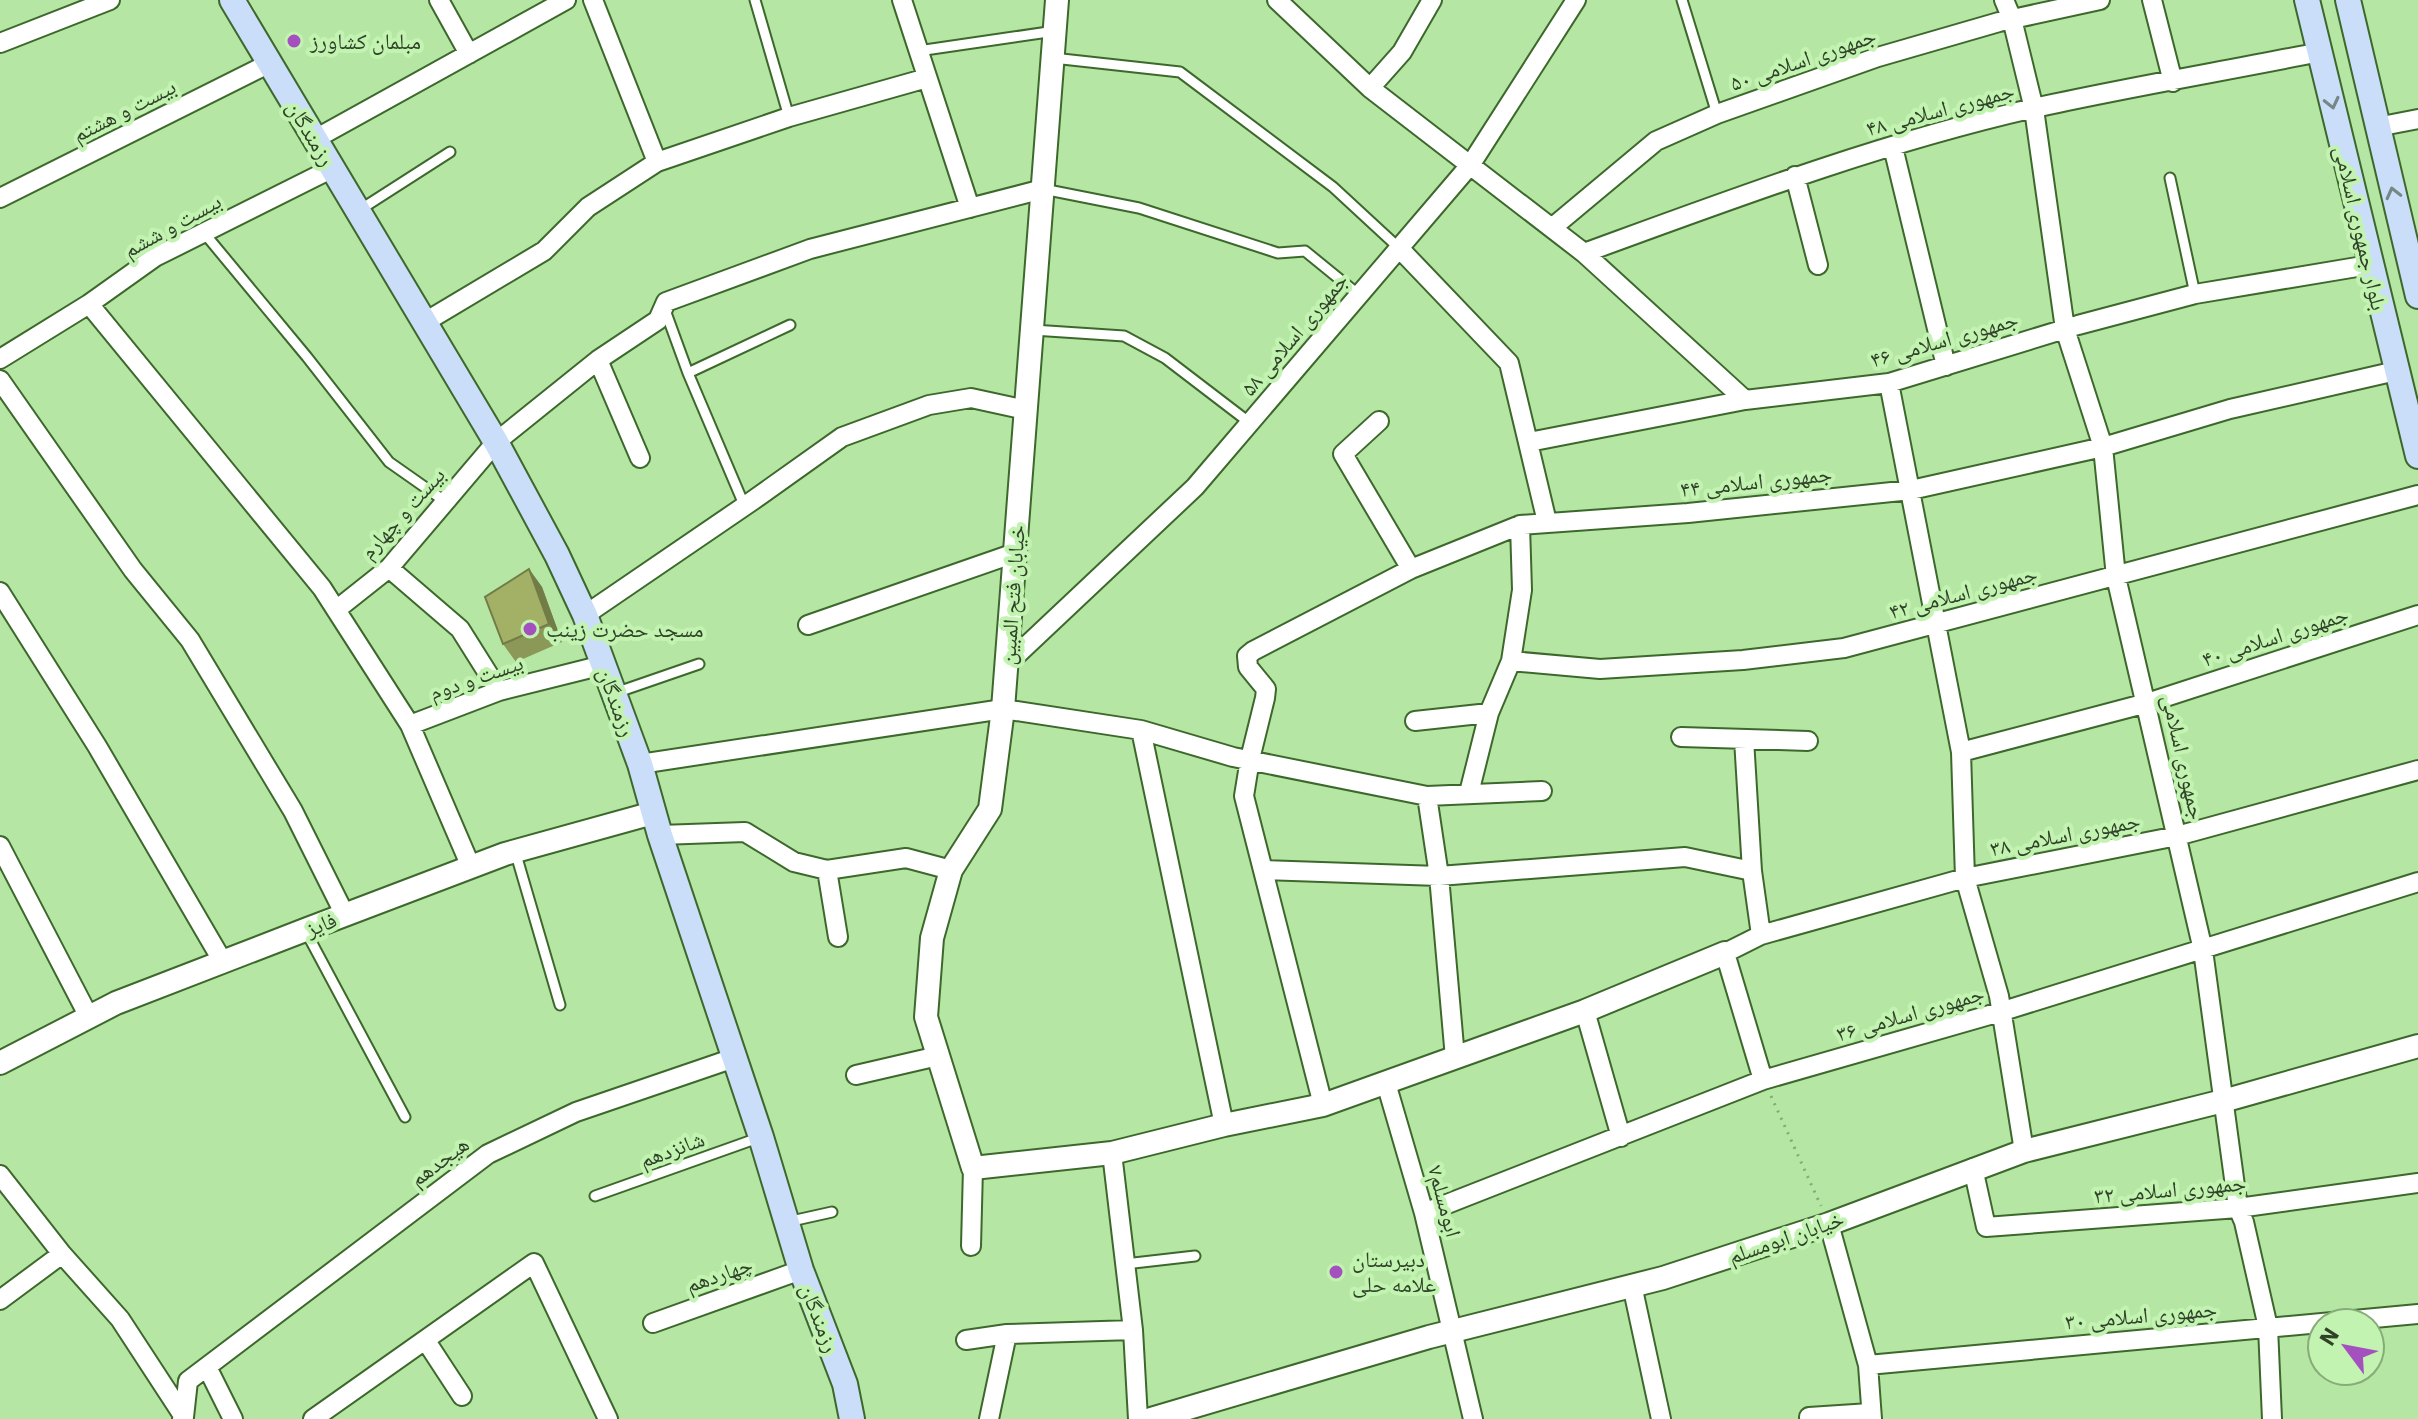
<svg xmlns="http://www.w3.org/2000/svg" width="2418" height="1419" font-family="'IBM Plex Sans','Noto Naskh Arabic',sans-serif">
  <rect width="100%" height="100%" fill="#b5e6a4"/>
  <g fill="none" stroke-linecap="round" stroke-linejoin="round">
    <defs>
      <path id="service" d="M755 0 789 117
        M1682 0 1717 114
        M918 51 1055 31
        M1053 58 1180 72 1333 187 1399 248
        M2170 178 2195 294
        M1043 189 1139 208 1278 253 1305 251 1359 295
        M358 211 450 152
        M205 234 307 357 389 462 446 502
        M665 310 688 373 745 507
        M1033 330 1124 336 1165 358 1250 423
        M688 373 790 325
        M615 693 699 664
        M515 851 560 1005
        M305 930 405 1117
        M595 1196 758 1138
        M787 1222 832 1212
        M1125 1264 1195 1256"/>
      <path id="minor" d="M439 0 469 54
        M593 0 657 162
        M902 0 970 208
        M1277 0 1370 88 1584 253 1745 400
        M2004 0 2012 19 2034 109 2065 329 2103 447 2116 577 2203 950 2238 1208 2244 1222 2268 1327 2272 1419
        M2152 0 2173 82
        M0 43 110 0
        M1370 88 1402 52 1432 0
        M2377 127 2418 119
        M315 139 566 0
        M1893 147 1946 366
        M1795 176 1818 265
        M0 198 270 63
        M1553 227 1656 141 1717 114 1878 57 1999 22 2100 0
        M1399 248 1509 363 1547 522
        M1584 253C1732 199 1880 143 2034 108 2129 87 2225 71 2320 52
        M89 304 322 588 410 725 471 867
        M425 322 544 251 588 207 657 162 789 117 927 78
        M0 359 89 304 155 257 333 168
        M598 360 640 458
        M0 380 133 570 190 640 293 811 345 915
        M1889 383 1961 752 1965 878 1999 996 2024 1151
        M1379 421 1343 454 1411 569
        M1529 442 1745 400 1889 383 2078 325 2195 294 2369 265
        M389 568 460 629 499 691
        M0 592 97 746 223 962
        M336 610 389 568 496 442 598 360 658 320 666 302 810 249 1043 189
        M585 615 752 501 842 437 929 405 971 398 1026 410
        M808 625 1015 553
        M1511 661 1600 669 1743 660 1844 648 2418 495
        M1007 664 1195 487 1471 164 1576 0
        M1415 721 1489 713
        M410 725 499 691 603 665
        M1141 730 1224 1125
        M1681 737 1808 741
        M1744 739 1752 871 1761 935
        M1961 752 2147 703 2418 615
        M640 764 1003 709 1141 730 1233 757 1427 796 1542 791
        M1469 793 1489 713 1511 661 1522 590 1520 525
        M1427 796 1439 876 1455 1058
        M660 835 745 832 794 862 827 870 906 858 951 870
        M0 846 89 1017
        M827 870 838 937
        M1264 870 1439 876 1685 857 1752 871
        M1585 1011 1621 1137
        M856 1075 938 1056
        M1763 1080 1725 953 1761 935 1965 878 2177 836 2418 770
        M1386 1083 1424 1213 1473 1419
        M1323 1105 1244 796 1250 759 1265 698 1266 689 1248 667 1247 656 1253 651 1411 569 1520 525 1688 513 1911 490 2103 447 2230 409 2396 371
        M1112 1153 1133 1330 1138 1419
        M1973 1168 1986 1227 2238 1208 2418 1183
        M0 1175 62 1254 120 1319 184 1417
        M1424 1213 1763 1080 2000 1012 2418 882
        M1829 1224 1868 1365 1872 1419
        M971 1246 973 1168
        M1632 1285 1661 1419
        M0 1300 62 1254
        M653 1323 801 1270
        M966 1340 1007 1334 1133 1330
        M426 1341 462 1396
        M1868 1365 2418 1314
        M207 1367 233 1419
        M1809 1417 1870 1413
        M182 1419 184 1417 188 1381 488 1154 576 1112 734 1058
        M313 1419 534 1263 608 1419
        M989 1419 1007 1334"/>
      <path id="tertiary" d="M1057 0 1003 709 990 809 951 870 932 938 926 1017 973 1168 1112 1153 1224 1125 1323 1105 1585 1011 1725 953
        M0 1063 116 1003 305 930 505 854 653 813
        M1151 1419 1429 1337 1663 1278 1829 1224 2024 1151 2223 1101 2418 1046"/>
      <path id="secondary" d="M232 0 496 442 557 555 585 615 640 764 660 835 761 1137 801 1270 845 1384 852 1419
        M2307 0 2418 456
        M2348 0 2418 296"/>
    </defs>
    <use href="#service" stroke="#3d682c" stroke-width="13"/>
    <use href="#minor" stroke="#3d682c" stroke-width="22"/>
    <use href="#tertiary" stroke="#3d682c" stroke-width="26"/>
    <use href="#secondary" stroke="#3d682c" stroke-width="28"/>
    <path stroke="#84aa77" stroke-width="3" stroke-dasharray="2 6" stroke-linecap="butt" d="M1771 1096 1821 1206"/>
    <use href="#service" stroke="#fff" stroke-width="9"/>
    <use href="#minor" stroke="#fff" stroke-width="18"/>
    <use href="#tertiary" stroke="#fff" stroke-width="22"/>
    <use href="#secondary" stroke="#cadefa" stroke-width="24"/>
  </g>
  <path fill="#8b9857" d="M529 569 542 587 562 642 516 662 503 644Z"/>
  <path fill="#717c47" d="M529 569 542 587 562 642 549 624Z"/>
  <path fill="#a2b165" stroke="#717c47" stroke-width="2" d="M529 569 549 624 503 644 485 597Z"/>
  <defs><path id="oneway-chevron" d="M-2-3.5L2.5 0L-2 3.5" fill="none" stroke-width="1.6" stroke-linecap="round" stroke-linejoin="round" transform="scale(2)"/></defs>
  <g stroke="#758886">
    <use href="#oneway-chevron" transform="translate(2332 103) rotate(77)"/>
    <use href="#oneway-chevron" transform="translate(2393 193) rotate(-104)"/>
  </g>
  <g fill="#a550bf" stroke="#c2f3b1" stroke-width="3">
    <circle cx="294" cy="41" r="8"/>
    <circle cx="530" cy="629" r="8"/>
    <circle cx="1336" cy="1272" r="8"/>
  </g>
  <g text-anchor="middle" stroke-width="8" stroke-linejoin="round" paint-order="stroke">
    <g font-size="22" fill="#2f4228" stroke="#c2f3b1" text-anchor="start">
      <text x="310" y="49">مبلمان کشاورز</text>
      <text x="546" y="637">مسجد حضرت زینب</text>
      <text x="1352" y="1267">دبیرستان<tspan x="1352" dy="25">علامه حلی</tspan></text>
    </g>
    <g font-size="22" fill="#2f4228" stroke="#c2f3b1">
      <text transform="translate(1803 59) rotate(-19)" y="8">جمهوری اسلامی ۵۰</text>
      <text transform="translate(1940 109) rotate(-15)" y="8">جمهوری اسلامی ۴۸</text>
      <text transform="translate(124 110) rotate(-27)" y="8">بیست و هشتم</text>
      <text transform="translate(311 133) rotate(59)" y="8">رزمندگان</text>
      <text transform="translate(172 225) rotate(-29)" y="8">بیست و ششم</text>
      <text transform="translate(2361 228) rotate(77)" y="8">بلوار جمهوری اسلامی</text>
      <text transform="translate(1294 334) rotate(-50)" y="8">جمهوری اسلامی ۵۸</text>
      <text transform="translate(1944 339) rotate(-16)" y="8">جمهوری اسلامی ۴۶</text>
      <text transform="translate(1756 481) rotate(-6)" y="8">جمهوری اسلامی ۴۴</text>
      <text transform="translate(402 513) rotate(-48)" y="8">بیست و چهارم</text>
      <text transform="translate(1963 592) rotate(-15)" y="8">جمهوری اسلامی ۴۲</text>
      <text transform="translate(1012 595) rotate(-86)" y="8">خیابان فتح المبین</text>
      <text transform="translate(2275 636) rotate(-18)" y="8">جمهوری اسلامی ۴۰</text>
      <text transform="translate(476 677) rotate(-19)" y="8">بیست و دوم</text>
      <text transform="translate(617 702) rotate(70)" y="8">رزمندگان</text>
      <text transform="translate(2184 757) rotate(77)" y="8">جمهوری اسلامی</text>
      <text transform="translate(2065 834) rotate(-11)" y="8">جمهوری اسلامی ۳۸</text>
      <text transform="translate(321 924) rotate(-21)" y="8">فایز</text>
      <text transform="translate(1910 1013) rotate(-16)" y="8">جمهوری اسلامی ۳۶</text>
      <text transform="translate(672 1149) rotate(-20)" y="8">شانزدهم</text>
      <text transform="translate(439 1161) rotate(-37)" y="8">هیجدهم</text>
      <text transform="translate(2170 1189) rotate(-5)" y="8">جمهوری اسلامی ۳۲</text>
      <text transform="translate(1445 1201) rotate(75)" y="8">ابومسلم۷</text>
      <text transform="translate(1786 1237) rotate(-19)" y="8">خیابان ابومسلم</text>
      <text transform="translate(719 1274) rotate(-19)" y="8">چهاردهم</text>
      <text transform="translate(2141 1315) rotate(-5)" y="8">جمهوری اسلامی ۳۰</text>
      <text transform="translate(820 1318) rotate(69)" y="8">رزمندگان</text>
    </g>
  </g>
  <g transform="translate(2346 1347) rotate(302)"><circle r="38" fill="#c2f3b1" stroke="#87ac7a" stroke-width="2"/>
  <path d="M0-6L14 30L0 20L-14 30Z" fill="#a550bf"/>
  <text y="-12" font-size="22" font-weight="bold" text-anchor="middle" fill="#2f4228">N</text>
  </g>
</svg>
